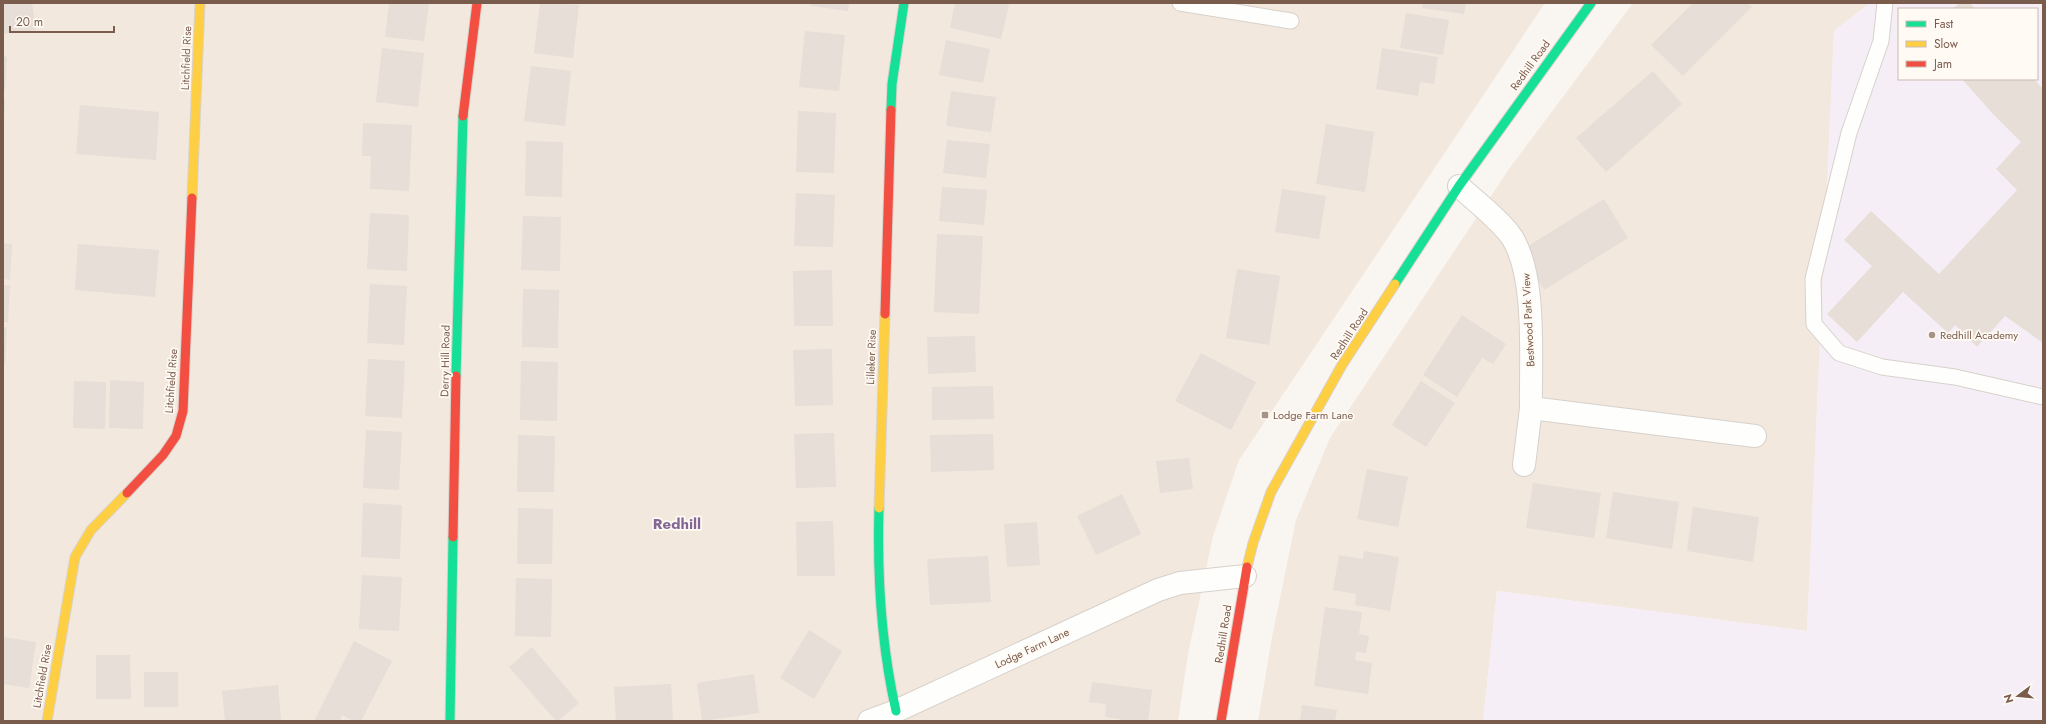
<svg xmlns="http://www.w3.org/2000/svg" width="2046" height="724" font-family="Jost,sans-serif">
  <rect width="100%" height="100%" fill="#f9f5f0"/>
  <path fill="#f2e8de" d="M3 3H1545L1239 460 1213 536 1188 654 1178 721H3Z
    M1633 3H1870L1834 31 1807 631 1497 591 1483 721H1258L1272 637 1296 520 1330 438 1509 169Z"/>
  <path fill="#f6eef6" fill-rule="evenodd" d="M1870 3H2043V721H1483L1497 591 1807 631 1834 31ZM1899 9H2037V79H1899Z"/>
  <path fill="#e6ded7" d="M3 3H32L36 30 3 34Z
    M389 3H429L424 41 385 37Z
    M540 3 579 5 573 58 534 53Z
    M811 3H849L848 11 811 6Z
    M955 3H1000L1009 5 1001 39 950 28Z
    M1423 3H1466L1464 14 1422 8Z
    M1693 3H1748L1752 7 1683 76 1651 45Z
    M1960 3H1970L1975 9H1952Z
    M1406 13 1449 20 1443 55 1400 48Z
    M805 31 845 35 839 91 799 87Z
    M946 40 990 49 983 83 939 75Z
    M382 48 424 53 418 107 376 102Z
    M1382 48 1438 57 1434 84 1420 82 1418 96 1376 89Z
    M3 56 7 57 5 90H3Z
    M531 66 571 71 565 126 524 121Z
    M1653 71 1682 104 1606 172 1576 138Z
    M1962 79H2034L2043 89V343L2005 316 1977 347 1955 325 1948 333 1903 292 1857 342 1827 314 1872 266 1844 240 1871 211 1939 274 2017 190 1996 169 2021 142 1992 113Z
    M951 91 996 97 991 132 946 126Z
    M3 100H5L4 125H3Z
    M80 105 159 112 156 160 76 154Z
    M798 111 836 113 834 173 796 172Z
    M363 123 412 125 409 191 370 189 371 156H362Z
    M1326 124 1374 132 1365 192 1316 184Z
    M947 140 990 144 986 178 943 173Z
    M526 141 563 142 562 197 525 196Z
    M942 187 987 190 984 225 939 221Z
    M1282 189 1326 196 1319 239 1275 232Z
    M796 193 835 195 833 247 794 246Z
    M1604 199 1628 238 1544 290 1520 251Z
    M370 213 409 215 407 271 367 269Z
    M523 216 561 217 560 271 521 270Z
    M937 234 983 236 979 314 934 312Z
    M3 243 12 244 10 280 3 279Z
    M78 244 159 250 155 297 75 290Z
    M1237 269 1280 276 1269 345 1226 338Z
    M832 270 833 326H794L793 271Z
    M370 284 407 286 404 345 367 343Z
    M3 285H10L8 322H3Z
    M523 289 559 290 558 348 522 347Z
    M1462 315 1506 344 1493 364 1482 358 1457 397 1423 375Z
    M3 327H7L5 365H3Z
    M975 336 976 372 928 374 927 337Z
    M832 349 833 405 795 406 793 350Z
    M1201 353 1256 382 1231 430 1175 401Z
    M368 359 405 361 402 418 365 416Z
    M521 361 558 362 557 421 520 420Z
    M110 380 144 382 143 429 109 428Z
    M74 381 106 382 105 429 73 428Z
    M1421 381 1455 403 1426 447 1392 425Z
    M993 386 994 419 932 420V387Z
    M366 430 402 432 399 490 363 488Z
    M834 433 836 487 796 488 794 434Z
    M993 434 994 470 931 472 930 435Z
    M518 435 555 436 554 492H517Z
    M1189 458 1193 489 1160 493 1156 461Z
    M1367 469 1408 477 1398 527 1357 519Z
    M1533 483 1601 493 1594 538 1526 528Z
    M1613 492 1679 502 1672 549 1606 538Z
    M1122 494 1141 534 1096 555 1077 516Z
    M363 503 402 505 400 559 361 557Z
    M1693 507 1759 517 1753 562 1687 551Z
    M518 508 553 509 552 564H517Z
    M833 521 835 576H797L796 522Z
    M1037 522 1040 565 1007 567 1004 524Z
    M1364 551 1399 557 1390 611 1355 605 1356 594 1333 590 1339 555 1363 559Z
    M988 556 991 602 930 605 927 559Z
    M362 575 402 577 399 631 359 629Z
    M516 578 552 579 551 637 515 636Z
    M1325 607 1362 612 1359 634 1369 636 1366 653 1356 652 1355 660 1372 663 1368 694 1314 686Z
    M809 630 842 651 814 699 780 678Z
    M3 637 36 642 29 688 3 684Z
    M354 641 392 661 361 721H353L342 715 340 721H314Z
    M532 647 579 703 558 721H556L509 667Z
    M96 655H130L131 699H96Z
    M144 672H178V707H144Z
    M754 674 759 713 702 721 697 683Z
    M1092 682 1152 690 1148 721H1120V719L1105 717 1106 704 1089 702Z
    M671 684 673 720 616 721 614 687Z
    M278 685 281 721H225L222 691Z
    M1302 705 1337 710 1335 721H1300Z"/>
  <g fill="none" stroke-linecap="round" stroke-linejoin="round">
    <defs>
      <path id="lane" d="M1180 3 1291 21
        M1885 3 1881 41 1849 133 1813 279 1814 324 1839 353 1882 367 1955 377 2043 397"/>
      <path id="street" d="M1459 186C1475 201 1494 215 1508 232 1538 268 1530 362 1531 408
        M1524 465 1531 408 1755 436
        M869 721 896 711 1158 590 1180 583 1245 576"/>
      <path id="fast" d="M891 110 892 84 904 3
        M1395 284 1459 186 1591 3
        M456 376 463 116
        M879 508C877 576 881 644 896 711
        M450 721 453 537"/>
      <path id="slow" d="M192 198 200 3
        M879 508 885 314
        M1247 567 1253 543 1271 492 1342 365 1395 284
        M47 721 75 557 91 530 127 493"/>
      <path id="jam" d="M463 116 477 3
        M885 314 891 110
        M127 493 163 455 176 436 183 411 192 198
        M453 537 456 376
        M1221 721 1247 567"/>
    </defs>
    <use href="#lane" stroke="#d7d1cb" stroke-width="17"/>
    <use href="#street" stroke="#d7d1cb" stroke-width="24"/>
    <use href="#fast" stroke="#d9d2cb" stroke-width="11"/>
    <use href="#slow" stroke="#d9d2cb" stroke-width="11"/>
    <use href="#jam" stroke="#d9d2cb" stroke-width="11"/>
    <use href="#lane" stroke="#fefefd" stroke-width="15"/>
    <use href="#street" stroke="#fefefd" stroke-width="22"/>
    <use href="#fast" stroke="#16e098" stroke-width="9"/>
    <use href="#slow" stroke="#ffcf43" stroke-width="9"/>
    <use href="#jam" stroke="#f24e42" stroke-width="9"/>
  </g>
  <g fill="#a69286" stroke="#fffaf3" stroke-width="1.5">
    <circle cx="1932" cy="335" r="4"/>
    <rect x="1261" y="411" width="8" height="8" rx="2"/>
  </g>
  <g text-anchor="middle" stroke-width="3.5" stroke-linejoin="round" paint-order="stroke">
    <g font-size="11" fill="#7a5c4d" stroke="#fffaf3">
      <text transform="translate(186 58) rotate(-88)" y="4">Litchfield Rise</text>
      <text transform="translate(1530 65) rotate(-54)" y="4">Redhill Road</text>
      <text transform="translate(1528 320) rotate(-93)" y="4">Bestwood Park View</text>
      <text transform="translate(1349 334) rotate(-57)" y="4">Redhill Road</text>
      <text transform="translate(871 357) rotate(-88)" y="4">Lilleker Rise</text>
      <text transform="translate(445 361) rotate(-89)" y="4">Derry Hill Road</text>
      <text transform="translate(171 381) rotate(-86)" y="4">Litchfield Rise</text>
      <text transform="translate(1223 634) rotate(-81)" y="4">Redhill Road</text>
      <text transform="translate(1032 648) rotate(-25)" y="4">Lodge Farm Lane</text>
      <text transform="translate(42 676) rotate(-80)" y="4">Litchfield Rise</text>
    </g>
    <g font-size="11" fill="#7a5c4d" stroke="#fffaf3" text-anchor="start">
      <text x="1940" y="339">Redhill Academy</text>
      <text x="1273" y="419">Lodge Farm Lane</text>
    </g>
    <g font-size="15" font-weight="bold" fill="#846695" stroke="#fffaf3">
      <text x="677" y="529">Redhill</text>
    </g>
  </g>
  <rect width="2046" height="724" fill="none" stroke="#7a5c4d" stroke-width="8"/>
  <rect x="1898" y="8" width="140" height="72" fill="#fffaf3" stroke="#cabbb1"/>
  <rect x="1906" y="21" width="20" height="6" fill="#16e098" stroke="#cabbb1"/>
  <text x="1934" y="28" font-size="12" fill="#7a5c4d">Fast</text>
  <rect x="1906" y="41" width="20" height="6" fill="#ffcf43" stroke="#cabbb1"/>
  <text x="1934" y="48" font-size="12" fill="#7a5c4d">Slow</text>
  <rect x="1906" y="61" width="20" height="6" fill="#f24e42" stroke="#cabbb1"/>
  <text x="1934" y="68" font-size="12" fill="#7a5c4d">Jam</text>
  <g transform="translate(2018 696) rotate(254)" stroke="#fffaf3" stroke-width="3" paint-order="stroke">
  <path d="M0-3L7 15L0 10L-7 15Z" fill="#7a5c4d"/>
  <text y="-6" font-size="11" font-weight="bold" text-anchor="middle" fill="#7a5c4d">N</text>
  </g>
  <path d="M10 26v6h104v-6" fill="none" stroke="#7a5c4d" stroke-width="2"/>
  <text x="16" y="26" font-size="12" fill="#7a5c4d" stroke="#fffaf3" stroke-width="3" paint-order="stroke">20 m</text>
</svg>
